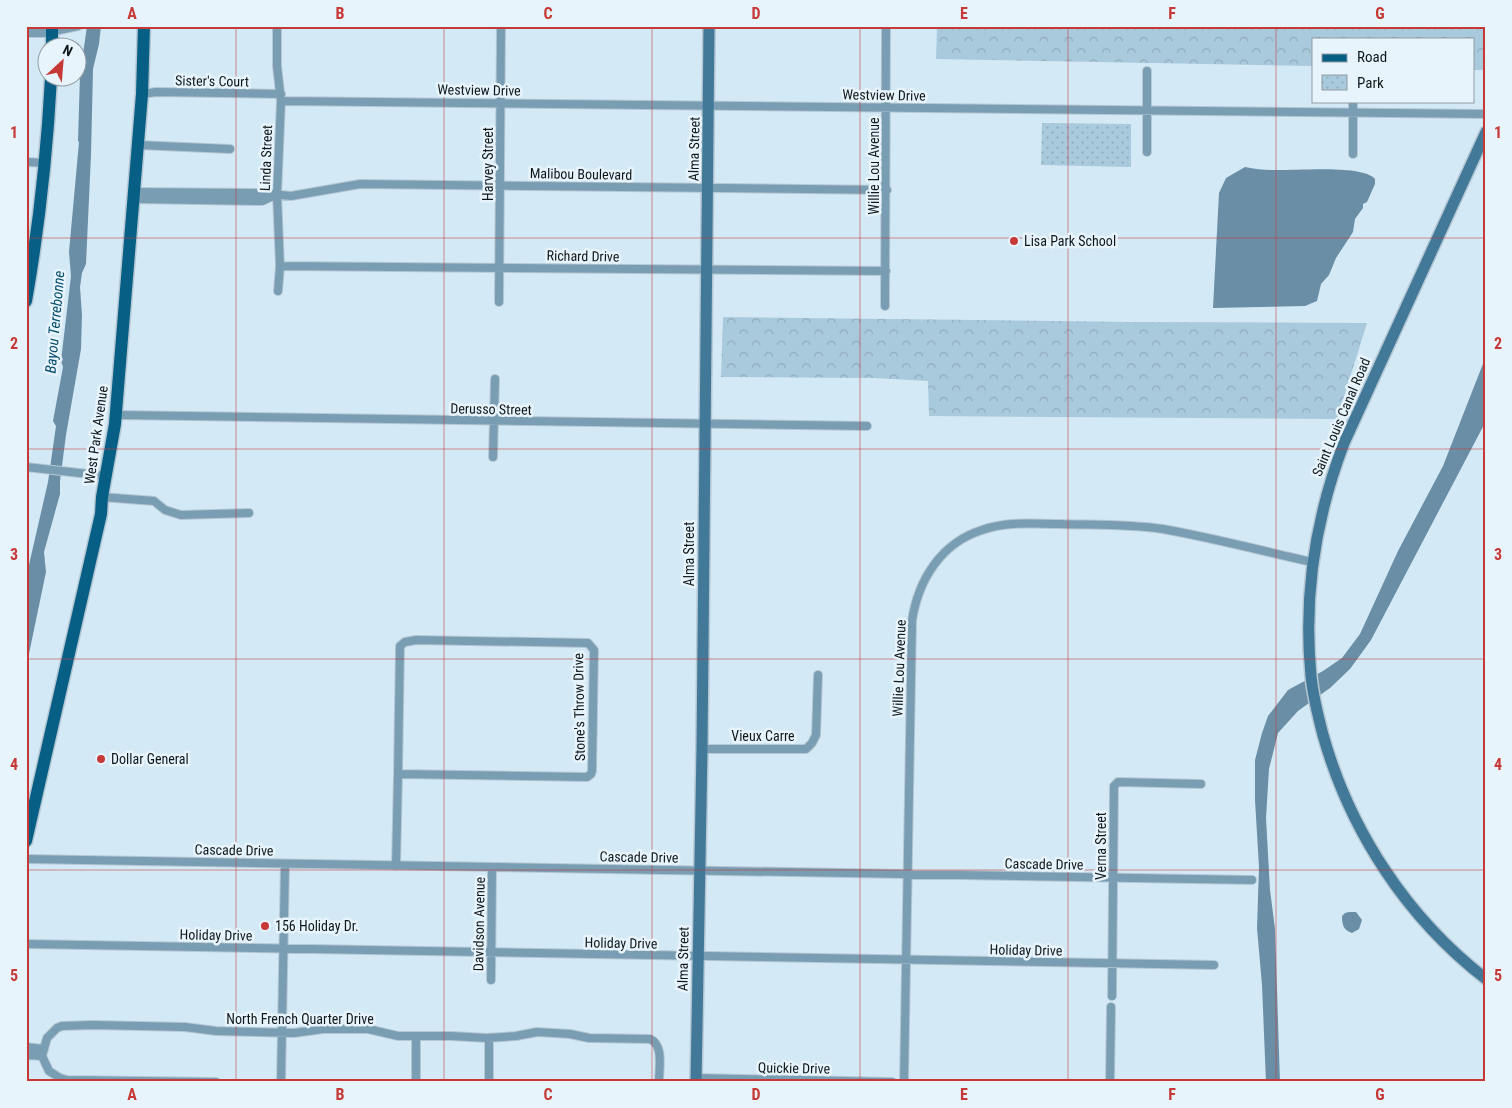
<svg xmlns="http://www.w3.org/2000/svg" width="1512" height="1108" font-family="'Roboto Condensed',sans-serif">
  <defs>
    <pattern id="forest-crowns" width="20" height="18" patternUnits="userSpaceOnUse" patternTransform="scale(1.25)"><rect width="20" height="18" fill="#a9c9dc"/><path d="M2 6a3 3 0 1 1 6 0M12 15a3 3 0 1 1 6 0" fill="none" stroke="#90acbc"/></pattern>
    <pattern id="park-dots" width="8" height="8" patternUnits="userSpaceOnUse" patternTransform="scale(1.25)"><rect width="8" height="8" fill="#a9c9dc"/><path d="M2 2h.1M6 6h.1" fill="none" stroke="#90acbc" stroke-width="1.8" stroke-linecap="round"/></pattern>
  </defs>
  <rect width="100%" height="100%" fill="#d4e9f6"/>
  <path fill="url(#forest-crowns)" d="M937 26H1486V70H1473V39H1313V66L936 59Z
    M723 317 1130 322 1367 323 1337 419 929 416 928 381 874 378 721 377Z"/>
  <path fill="url(#park-dots)" d="M1042 123 1131 124V167L1041 165Z"/>
  <path fill="#6a8ea5" d="M87 26H101L99 44 93 69 91 155 86 264 82 273 80 287 82 315 81 349 66 435 60 481V494L44 552 46 572 26 668V578L48 482 56 426 53 421 63 367 61 361 71 276 69 252 79 142 78 141 80 75Z
    M1245 167C1254 169 1263 170 1272 170 1293 171 1363 164 1375 179V184L1367 202 1363 204V208L1355 219 1353 232 1336 258 1329 275 1321 284 1317 301 1305 306 1213 308 1219 193 1226 178Z
    M1486 356V421L1371 640 1350 669 1330 688 1298 711 1278 733 1269 769 1266 818 1270 890 1275 929 1280 1082H1266L1262 985 1257 928 1259 867 1255 800V760L1262 733 1268 716 1288 690 1323 671 1342 658 1360 634 1398 551 1443 466Z
    M1349 912H1356L1362 920 1359 929 1352 933C1343 930 1342 924 1342 916L1345 913Z"/>
  <g fill="none" stroke-linecap="round" stroke-linejoin="round">
    <defs>
      <path id="street" d="M277 26V66L281 101 277 195 280 266 278 291
        M26 33H45L78 26
        M142 94 156 92 281 94
        M281 101 1486 114
        M138 145 230 149
        M1147 152V71
        M1353 154V101
        M26 162 45 163
        M134 192 263 193 291 196 360 184 887 190
        M134 199 262 201 275 195
        M280 266 886 271
        M499 302 501 26
        M885 306 886 26
        M116 415 867 426
        M493 457 495 379
        M26 467 106 476
        M102 497 154 501 165 510 181 515 249 513
        M416 640 588 643 594 650 592 771 591 774 587 777 398 774 400 646 405 642Z
        M702 749H806L812 743 816 735 818 675
        M26 859 1252 880
        M396 866 398 774
        M26 944 1214 965
        M491 980 492 867
        M1112 996 1114 786 1118 782 1201 784
        M26 1047 43 1049
        M26 1055 42 1056
        M696 1078 892 1082
        M216 1082 67 1080 60 1078 49 1071 42 1056 47 1038 57 1028 62 1026 93 1025 185 1027 216 1031 294 1033 323 1029H368L398 1036H451L487 1038 516 1036 537 1032 570 1034 589 1038 650 1039C664 1045 659 1068 659 1082
        M281 1082 285 864
        M416 1082V1036
        M489 1082V1038
        M904 1082 912 621C918 580 941 543 982 530 1007 521 1034 524 1061 524 1095 525 1130 524 1163 529 1213 538 1263 551 1312 562
        M1110 1082 1111 1007"/>
      <path id="secondary" d="M1486 132 1344 443C1315 519 1303 594 1311 676 1313 696 1318 716 1323 735 1350 831 1407 918 1486 979
        M696 1082 702 749 709 26"/>
      <path id="primary" d="M52 48V26
        M26 301C39 227 47 153 51 78
        M26 841 101 514 102 497 115 424 142 94 144 26"/>
    </defs>
    <use href="#street" stroke="#b4c7d3" stroke-width="10"/>
    <use href="#secondary" stroke="#b4c7d3" stroke-width="14"/>
    <use href="#primary" stroke="#b4c7d3" stroke-width="15"/>
    <use href="#street" stroke="#799db3" stroke-width="8"/>
    <use href="#secondary" stroke="#427999" stroke-width="11"/>
    <use href="#primary" stroke="#075f85" stroke-width="12"/>
  </g>
  <path fill="none" stroke="#c73937" stroke-width="1" stroke-opacity="0.55" d="M236 26V1082M444 26V1082M652 26V1082M860 26V1082M1068 26V1082M1276 26V1082M26 238H1486M26 449H1486M26 659H1486M26 870H1486"/>
  <g fill="#c73937" stroke="#e8f4fc" stroke-width="2">
    <circle cx="1014" cy="241" r="5"/>
    <circle cx="101" cy="759" r="5"/>
    <circle cx="265" cy="926" r="5"/>
  </g>
  <g text-anchor="middle" stroke-width="5" stroke-linejoin="round" paint-order="stroke">
    <g font-size="14" fill="#0f171b" stroke="#e8f4fc">
      <text transform="translate(212 81) rotate(1)" y="5">Sister's Court</text>
      <text transform="translate(479 90) rotate(1)" y="5">Westview Drive</text>
      <text transform="translate(884 95) rotate(1)" y="5">Westview Drive</text>
      <text transform="translate(694 149) rotate(-89)" y="5">Alma Street</text>
      <text transform="translate(266 158) rotate(-88)" y="5">Linda Street</text>
      <text transform="translate(488 164) rotate(-90)" y="5">Harvey Street</text>
      <text transform="translate(874 166) rotate(-90)" y="5">Willie Lou Avenue</text>
      <text transform="translate(581 174) rotate(1)" y="5">Malibou Boulevard</text>
      <text transform="translate(583 256) rotate(1)" y="5">Richard Drive</text>
      <text transform="translate(491 409) rotate(1)" y="5">Derusso Street</text>
      <text transform="translate(1341 417) rotate(-67)" y="5">Saint Louis Canal Road</text>
      <text transform="translate(96 435) rotate(-82)" y="5">West Park Avenue</text>
      <text transform="translate(689 554) rotate(-90)" y="5">Alma Street</text>
      <text transform="translate(899 668) rotate(-88)" y="5">Willie Lou Avenue</text>
      <text transform="translate(579 707) rotate(-91)" y="5">Stone's Throw Drive</text>
      <text x="763" y="741">Vieux Carre</text>
      <text transform="translate(1101 846) rotate(-90)" y="5">Verna Street</text>
      <text transform="translate(234 850) rotate(1)" y="5">Cascade Drive</text>
      <text transform="translate(639 857) rotate(1)" y="5">Cascade Drive</text>
      <text transform="translate(1044 864) rotate(1)" y="5">Cascade Drive</text>
      <text transform="translate(479 924) rotate(-89)" y="5">Davidson Avenue</text>
      <text transform="translate(216 935) rotate(1)" y="5">Holiday Drive</text>
      <text transform="translate(621 943) rotate(1)" y="5">Holiday Drive</text>
      <text transform="translate(1026 950) rotate(1)" y="5">Holiday Drive</text>
      <text transform="translate(683 959) rotate(-89)" y="5">Alma Street</text>
      <text x="300" y="1024">North French Quarter Drive</text>
      <text transform="translate(794 1068) rotate(1)" y="5">Quickie Drive</text>
    </g>
    <g font-size="14" fill="#0f171b" stroke="#e8f4fc" text-anchor="start">
      <text x="1024" y="246">Lisa Park School</text>
      <text x="111" y="764">Dollar General</text>
      <text x="275" y="931">156 Holiday Dr.</text>
    </g>
    <g font-size="15" font-style="italic" fill="#074e6e" stroke="#e8f4fc">
      <text transform="translate(55 322) rotate(-85)" y="5">Bayou Terrebonne</text>
    </g>
  </g>
  <rect width="1512" height="1108" fill="none" stroke="#e8f4fc" stroke-width="55"/>
  <rect x="1312" y="38" width="162" height="65" fill="#e8f4fc" stroke="#919ca2"/>
  <rect x="1322" y="54" width="25" height="8" fill="#075f85" stroke="#919ca2"/>
  <text x="1357" y="62" font-size="15" fill="#0f171b">Road</text>
  <rect x="1322" y="75" width="25" height="15" fill="url(#park-dots)" stroke="#919ca2"/>
  <text x="1357" y="88" font-size="15" fill="#0f171b">Park</text>
  <g transform="translate(62 62) rotate(26)"><circle r="24" fill="#e8f4fc" stroke="#919ca2"/>
  <path d="M0-4L9 19L0 12L-9 19Z" fill="#c73937"/>
  <text y="-8" font-size="14" font-weight="bold" text-anchor="middle" fill="#0f171b">N</text>
  </g>
  <rect x="28" y="28" width="1456" height="1052" fill="none" stroke="#c73937" stroke-width="2"/>
  <g font-size="16" text-anchor="middle" font-weight="bold" fill="#c73937">
    <text x="132" y="19">A</text>
    <text x="340" y="19">B</text>
    <text x="548" y="19">C</text>
    <text x="756" y="19">D</text>
    <text x="964" y="19">E</text>
    <text x="1172" y="19">F</text>
    <text x="1380" y="19">G</text>
    <text x="14" y="138">1</text>
    <text x="1498" y="138">1</text>
    <text x="14" y="349">2</text>
    <text x="1498" y="349">2</text>
    <text x="14" y="560">3</text>
    <text x="1498" y="560">3</text>
    <text x="14" y="770">4</text>
    <text x="1498" y="770">4</text>
    <text x="14" y="981">5</text>
    <text x="1498" y="981">5</text>
    <text x="132" y="1100">A</text>
    <text x="340" y="1100">B</text>
    <text x="548" y="1100">C</text>
    <text x="756" y="1100">D</text>
    <text x="964" y="1100">E</text>
    <text x="1172" y="1100">F</text>
    <text x="1380" y="1100">G</text>
  </g>
</svg>
